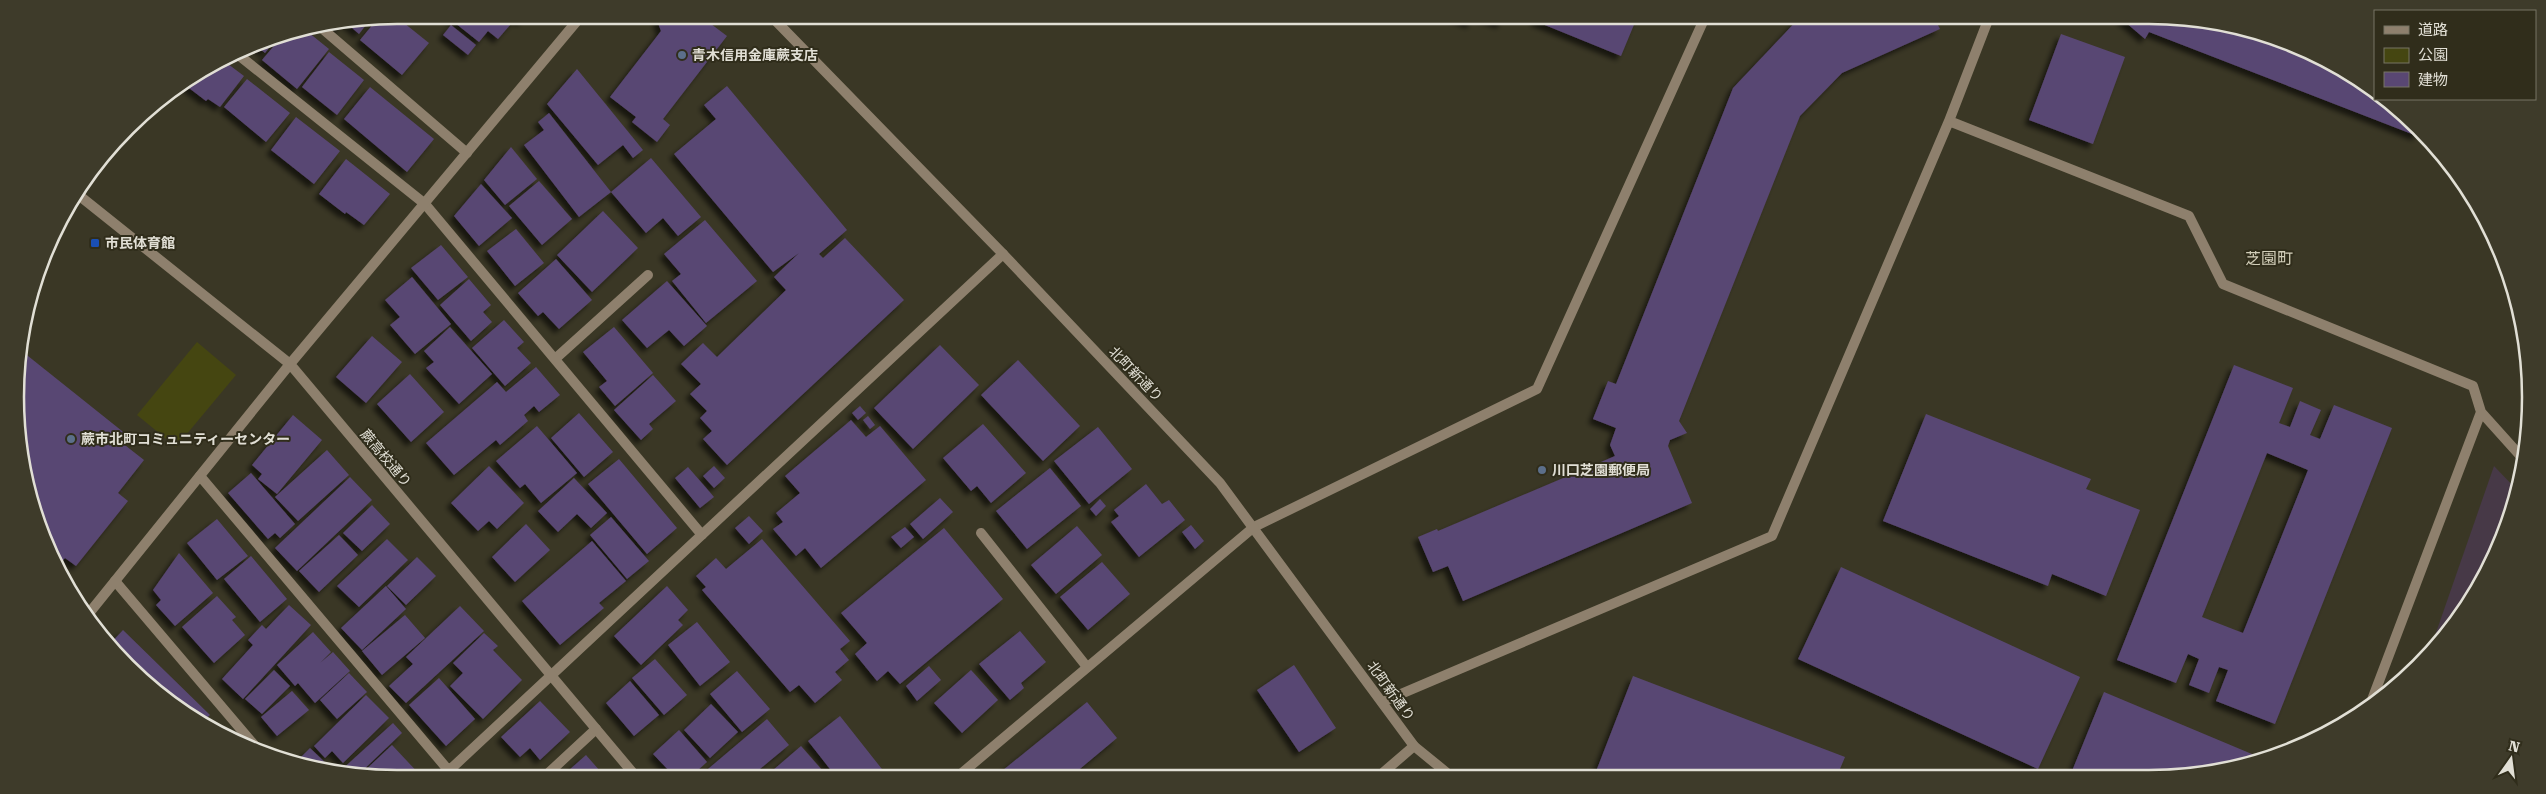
<svg xmlns="http://www.w3.org/2000/svg" width="2546" height="794" font-family="'Roboto Serif','Noto Sans JP',serif">
  <defs>
    <filter id="shadow"><feDropShadow dx="-4.5" dy="4.5" stdDeviation="2.5" flood-color="#0009"/></filter>
  </defs>
  <rect width="100%" height="100%" fill="#3a3725"/>
  <path fill="#473947" d="M2494 466 2517 490 2480 588 2431 647Z"/>
  <path fill="#454611" d="M197 342 236 375 176 447 137 415Z"/>
  <path fill="#594773" fill-rule="evenodd" filter="url(#shadow)" d="M394 15 429 43 402 75 360 40 379 17Z
    M445 15H527L521 22 516 18 498 39 488 31 479 42Z
    M659 15H699L727 36 663 119 670 125 657 142 632 122 636 117 610 97 661 31 658 23Z
    M1449 15H1474L1471 24Z
    M1476 15H1505L1501 24Z
    M1537 15H1638L1621 56 1535 21Z
    M1802 15H1933L1940 29 1842 73 1800 116 1679 421 1687 433 1670 440 1668 446 1692 503 1463 601 1448 566 1433 572 1418 537 1437 529 1438 531 1615 456 1610 445 1616 428 1593 419 1608 381 1616 384 1733 88Z
    M2117 15H2149L2224 22 2295 44 2361 80 2375 90V99H2385L2420 128 2417 136 2149 32 2145 39Z
    M372 17 359 34 344 21 338 30 328 22Z
    M451 25 476 45 468 55 443 35Z
    M303 28 329 49 297 89 262 60 284 34Z
    M2061 34 2125 57 2093 144 2029 120Z
    M278 36 265 53 253 43Z
    M329 52 364 80 337 115 302 87Z
    M224 61 244 76 220 107 208 99 206 101 185 85Z
    M577 69 643 150 633 158 623 145 598 165 547 104Z
    M247 79 290 113 266 142 224 107Z
    M727 86 847 230 819 254 823 258 845 238 904 300 727 465 703 439 712 431 700 418 707 411 690 394 701 384 681 364 703 343 717 357 786 290 774 277 799 253 773 272 674 154 716 119 704 105Z
    M370 87 434 139 407 172 344 119Z
    M549 113 611 192 579 217 524 145 544 130 538 122Z
    M296 117 340 151 314 184 271 150Z
    M511 147 537 179 505 205 484 180Z
    M651 158 701 217 678 236 663 218 646 233 611 192Z
    M346 159 390 194 364 225 346 212 345 214 319 194Z
    M539 181 572 219 542 245 509 206Z
    M481 184 512 218 479 246 454 216Z
    M603 211 638 248 592 292 557 255Z
    M705 220 757 281 706 323 672 281 681 274 664 254Z
    M516 229 544 263 515 286 487 251Z
    M441 245 468 277 438 300 411 268Z
    M556 259 592 300 559 329 543 312 538 316 518 293Z
    M412 277 451 324 415 354 390 325 400 317 385 300Z
    M469 279 491 305 483 312 492 322 471 341 440 305Z
    M667 281 707 326 684 346 669 330 647 348 622 320Z
    M504 320 524 342 517 348 531 363 505 386 472 348Z
    M450 327 492 374 459 404 426 368 434 362 424 351Z
    M614 327 653 373 615 406 599 387 607 381 583 352Z
    M372 336 402 362 366 403 336 377Z
    M940 345 979 385 913 449 874 408Z
    M18 348 127 435 121 442 144 460 118 493 128 501 76 566 65 558 59 565 28 496 16 422Z
    M1018 360 1080 426 1043 461 981 395Z
    M2234 365 2293 388 2279 423 2290 427 2300 401 2321 410 2310 435 2320 439 2334 405 2392 428 2275 724 2216 701 2228 670 2219 667 2209 693 2189 685 2199 659 2188 654 2176 683 2117 660ZM2267 453 2308 470 2243 633 2202 617Z
    M536 367 560 395 539 412 534 406 524 415 528 421 500 445 496 440 454 475 426 443 497 382 506 392Z
    M410 374 444 412 411 442 377 404Z
    M653 375 676 401 649 424 653 429 641 440 614 410Z
    M860 406 866 413 858 420 852 413Z
    M579 413 613 452 584 477 551 438Z
    M1926 414 2091 479 2086 489 2140 510 2106 596 2052 574 2048 586 1883 521Z
    M293 415 322 440 277 494 258 479 262 474 252 465Z
    M868 416 875 425 870 429 863 420Z
    M851 420 866 437 880 426 926 480 821 568 805 548 796 556 773 529 783 522 776 513 800 493 785 476Z
    M983 424 1026 473 991 503 977 486 971 491 943 458Z
    M537 426 577 473 541 503 525 484 520 488 496 461Z
    M1098 427 1132 469 1089 504 1054 461Z
    M327 450 349 475 298 521 275 497Z
    M619 459 677 528 647 554 588 484Z
    M489 466 524 503 497 529 489 521 478 531 451 503Z
    M714 466 725 478 714 488 703 476Z
    M688 467 714 497 700 508 675 478Z
    M1050 468 1081 506 1027 549 996 511Z
    M251 473 295 524 280 538 275 533 268 539 228 493Z
    M350 477 372 500 297 571 275 548Z
    M574 478 607 513 591 528 577 514 558 532 538 511Z
    M1146 484 1162 504 1169 500 1185 520 1139 557 1111 522 1119 516 1114 510Z
    M940 498 953 512 923 539 910 524Z
    M1100 499 1106 506 1096 516 1090 509Z
    M372 505 390 524 362 551 343 533Z
    M749 516 763 531 749 544 735 528Z
    M611 517 649 561 627 579 590 535Z
    M217 519 248 556 217 580 187 543Z
    M526 524 550 550 515 582 492 557Z
    M1191 525 1204 541 1195 549 1182 532Z
    M1077 526 1102 555 1056 594 1031 565Z
    M905 527 914 537 901 548 891 537Z
    M944 528 1003 599 900 684 888 671 877 681 855 654 867 643 841 613Z
    M339 535 358 555 319 592 299 571Z
    M387 539 408 560 359 607 337 586Z
    M762 539 850 641 840 649 849 660 835 672 842 680 815 703 799 685 790 692 702 590 706 587 696 576 716 558 726 569Z
    M592 541 626 581 599 603 604 608 560 645 522 601Z
    M179 553 213 593 175 626 156 605 161 600 153 590Z
    M251 556 287 599 260 622 224 579Z
    M417 557 436 576 406 605 387 586Z
    M1102 562 1130 594 1088 630 1060 597Z
    M1841 567 2080 677 2038 769 1798 659Z
    M386 586 406 609 362 650 341 628Z
    M667 586 688 610 678 620 683 625 641 665 614 636Z
    M217 596 236 617 232 620 245 635 214 663 182 627Z
    M289 605 311 625 243 699 222 679 253 645 248 640 262 625 266 629Z
    M460 606 484 631 406 703 389 686 413 664 406 657Z
    M405 615 425 638 382 675 362 651Z
    M697 622 730 662 700 686 668 645Z
    M123 630 210 715 201 723 185 714 127 667 109 645Z
    M1020 631 1046 662 1021 683 1024 688 1010 700 979 664Z
    M313 632 331 652 320 663 333 652 350 671 315 703 298 683 295 686 277 665Z
    M484 633 498 646 493 650 522 680 483 719 450 686 463 673 453 663Z
    M655 659 687 695 664 715 632 678Z
    M1294 665 1336 728 1299 752 1257 690Z
    M929 666 941 680 917 701 906 686Z
    M274 670 290 686 262 714 245 699Z
    M971 670 998 700 962 733 934 703Z
    M737 671 770 709 742 732 710 694Z
    M349 673 367 692 337 719 320 700Z
    M1633 676 1845 757 1837 776 1601 777 1595 774Z
    M439 678 475 719 446 746 409 705Z
    M630 681 659 715 634 736 606 703Z
    M292 691 309 710 277 736 261 717Z
    M2104 692 2259 757 2199 776H2070Z
    M366 695 389 718 343 763 332 751 325 758 314 746Z
    M540 701 570 732 540 760 530 748 520 757 501 737Z
    M1087 702 1117 738 1069 778H999L997 775Z
    M711 704 738 732 710 758 684 730Z
    M840 716 889 778H837L808 741Z
    M767 719 789 745 749 778H715L708 769Z
    M393 723 402 733 358 775 338 773Z
    M679 730 707 762 689 778H676L653 754Z
    M392 745 423 778 422 779 360 775Z
    M801 746 829 778H779L772 771Z
    M310 748 332 769 329 772 295 763Z
    M586 755 607 779H559Z"/>
  <g fill="none" stroke-linecap="round" stroke-linejoin="round">
    <path stroke="#8e806d" stroke-width="10" d="M317 24 467 153
      M236 53 425 204 702 535
      M1949 121 1990 15
      M555 359 648 275
      M200 476 449 771
      M1254 527 1537 389 1706 15
      M981 533 1087 667
      M115 581 261 753
      M1382 702 1772 536 1949 121 2189 216 2223 284 2473 386 2481 412
      M2370 705 2481 412 2525 461
      M440 779 1003 254
      M542 779 596 729"/>
    <path stroke="#8e806d" stroke-width="10" d="M76 193 290 364 638 779
      M86 617 290 364 582 15
      M1378 777 1414 746
      M956 778 1254 527"/>
    <path stroke="#8e806d" stroke-width="10" d="M770 15 1003 254 1220 483 1414 746 1452 777"/>
  </g>
  <g fill="#5c6f8a" stroke="#302d1b" stroke-width="2">
    <circle cx="682" cy="55" r="5"/>
    <circle cx="71" cy="439" r="5"/>
    <circle cx="1542" cy="470" r="5"/>
  </g>
  <rect fill="#1a4fb4" stroke="#302d1b" stroke-width="2" x="90" y="238" width="10" height="10" rx="2.5"/>
  <g text-anchor="middle" stroke-width="4" stroke-linejoin="round" paint-order="stroke">
    <g font-size="14" font-weight="bold" fill="#e1dfd5" stroke="#302d1b" text-anchor="start">
      <text x="692" y="60">青木信用金庫蕨支店</text>
      <text x="105" y="248">市民体育館</text>
      <text x="81" y="444">蕨市北町コミュニティーセンター</text>
      <text x="1552" y="475">川口芝園郵便局</text>
    </g>
    <g font-size="14" fill="#e1dfd5" stroke="#302d1b">
      <text transform="translate(1136 374) rotate(46)" y="5">北町新通り</text>
      <text transform="translate(386 458) rotate(50)" y="5">蕨高校通り</text>
      <text transform="translate(1391 691) rotate(54)" y="5">北町新通り</text>
    </g>
    <g font-size="16" fill="#d2ceb9" stroke="#302d1b">
      <text x="2269" y="264">芝園町</text>
    </g>
  </g>
  <path d="M0 0H2546V794H0ZM397 24H2149A373 373 0 0 1 2522 397V397A373 373 0 0 1 2149 770H397A373 373 0 0 1 24 397V397A373 373 0 0 1 397 24Z" fill="#3e3b2a" fill-rule="evenodd"/>
  <path fill="none" stroke="#e1dfd5" stroke-width="2.5" d="M397 24H2149A373 373 0 0 1 2522 397V397A373 373 0 0 1 2149 770H397A373 373 0 0 1 24 397V397A373 373 0 0 1 397 24Z"/>
  <rect x="2374" y="10" width="162" height="90" fill="#302d1b" stroke="#777465"/>
  <rect x="2384" y="26" width="25" height="8" fill="#8e806d" stroke="#777465"/>
  <text x="2418" y="35" font-size="15" fill="#e1dfd5">道路</text>
  <rect x="2384" y="48" width="25" height="15" fill="#454611" stroke="#777465"/>
  <text x="2418" y="60" font-size="15" fill="#e1dfd5">公園</text>
  <rect x="2384" y="72" width="25" height="15" fill="#594773" stroke="#777465"/>
  <text x="2418" y="85" font-size="15" fill="#e1dfd5">建物</text>
  <g transform="translate(2511 759) rotate(14)" stroke="#302d1b" stroke-width="4" paint-order="stroke">
  <path d="M0-4L9 19L0 12L-9 19Z" fill="#e1dfd5"/>
  <text y="-8" font-size="14" font-weight="bold" text-anchor="middle" fill="#e1dfd5">N</text>
  </g>
</svg>
